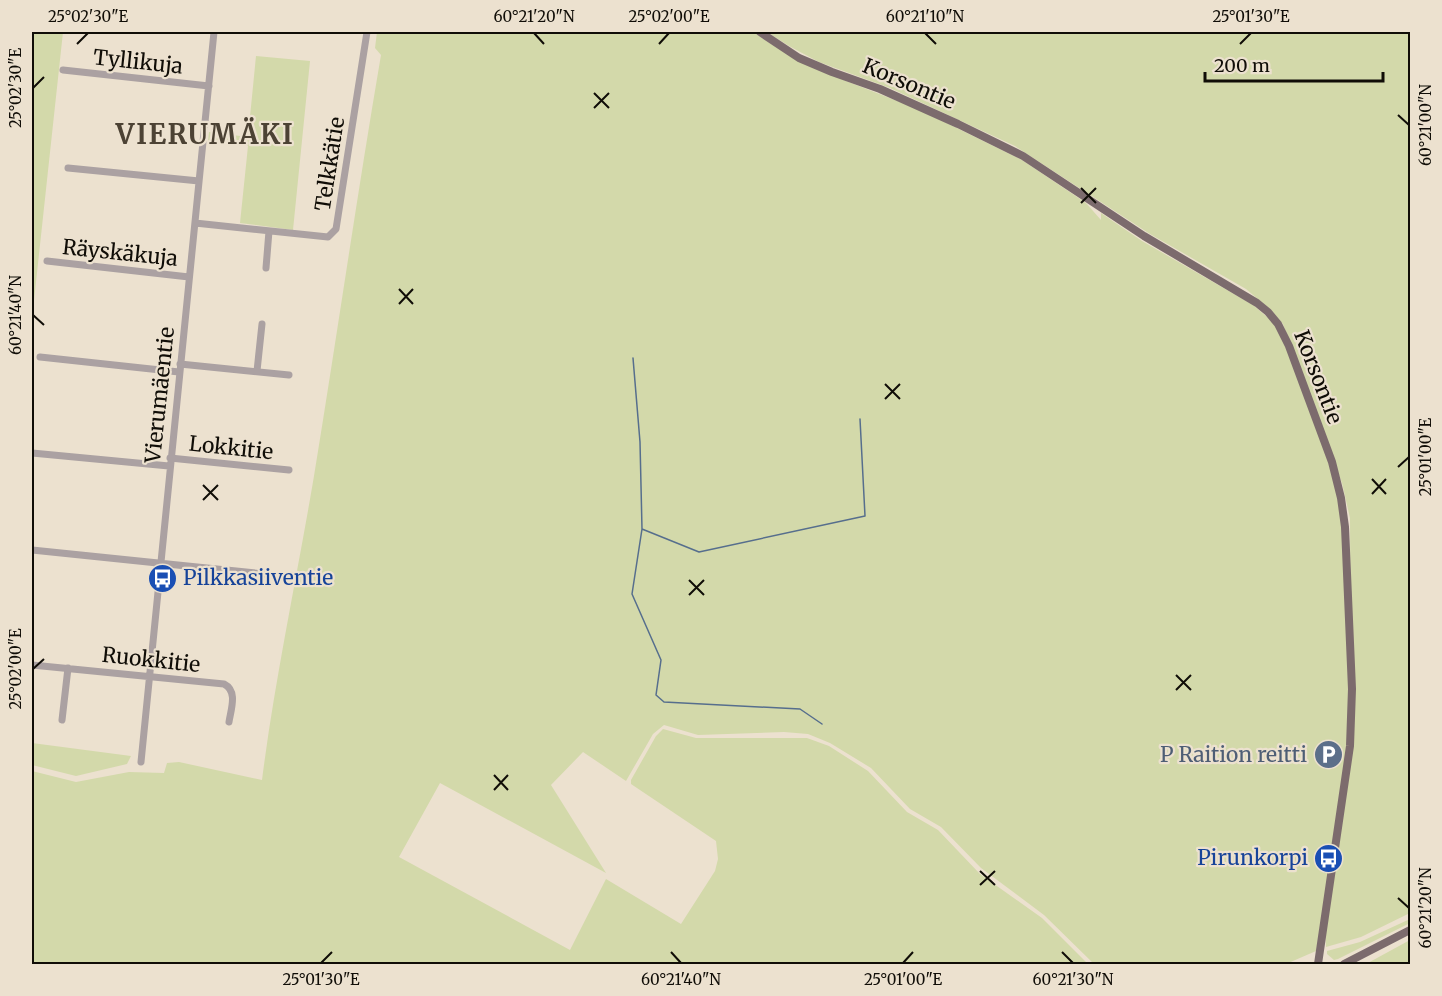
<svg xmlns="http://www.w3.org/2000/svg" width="1442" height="996" font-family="Merriweather,serif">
  <rect width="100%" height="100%" fill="#ece1cf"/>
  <path fill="#d3d9aa" d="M32 32H63L32 319Z
    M377 32H753L771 44 846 81 918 109 1022 160 1086 203 1101 220V213L1142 241 1253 305 1273 322 1284 341 1328 461 1338 497 1342 527 1349 629 1350 746 1321 925 1316 951 1286 964H1094L1044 915 981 868 941 827 910 809 871 768 830 743 808 734 784 732 698 735 664 725 653 734 626 781 583 752 551 785 606 873 440 783 399 857 570 950 606 879 681 924 715 871 718 859 716 841 631 784V780L656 736 663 729 696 738H807L829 746 868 771 907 812 938 830 980 874 1042 918 1088 964H32V771L76 782 129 772 164 773 167 763 179 762 262 780C275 678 297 577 314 476 337 336 357 195 381 55L375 48Z
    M767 32H1410V913L1361 937 1326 947 1325 926 1351 746 1350 518 1342 483 1283 324 1272 311 1246 289 1150 234 1015 146 890 88 819 62 789 46Z
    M256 56 310 61 293 230 240 223 248 146 208 141 209 132 248 137Z
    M32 743 131 756 127 764 76 776 32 765Z
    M1410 919V923L1338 959 1334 960 1327 954V951L1360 942Z
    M1410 940V964H1366Z"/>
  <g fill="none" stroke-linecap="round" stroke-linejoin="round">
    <path stroke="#566e8d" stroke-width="1.5" d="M633 358 640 442 642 529 632 594 661 660 656 695 664 702 800 709 822 724
      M642 529 699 552 865 516 860 419"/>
    <path stroke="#aba1a2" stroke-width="7" d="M63 70 209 86
      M68 168 199 181
      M195 223 328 237 336 229 367 32
      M47 261 189 277
      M266 268 269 231
      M40 357 179 372
      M180 364 289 375
      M257 371 262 324
      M32 453 169 466
      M170 458 289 470
      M32 550 274 575
      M32 665 224 684C238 691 231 709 229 722
      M62 720 68 668
      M141 762 214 32"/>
    <path stroke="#7c6b6d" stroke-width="8" d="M760 32 799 58 832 72 880 89 958 124 1023 156 1144 236 1257 303 1268 312 1278 324 1289 346 1332 462 1341 498 1345 527 1352 689 1350 746 1318 964
      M1344 964 1410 930"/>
  </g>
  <path fill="none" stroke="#100d07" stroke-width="2" d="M534 33 544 44M925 33 936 44M77 44 88 33M659 44 669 33M1240 44 1251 33M33 88 44 77M594 93 609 108M594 108 609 93M1398 115 1409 125M1081 188 1096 203M1081 203 1096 188M399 289 413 304M399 304 413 289M33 315 44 325M885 384 900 399M885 399 900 384M1398 467 1409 457M1372 479 1386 494M203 485 218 500M1372 494 1386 479M203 500 218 485M689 580 704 595M689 595 704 580M33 669 44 659M1176 675 1191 690M1176 690 1191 675M494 775 508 790M494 790 508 775M980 871 995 885M980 885 995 871M1398 898 1409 908M671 952 681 963M1062 952 1073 963M321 963 332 952M903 963 913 952"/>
  <defs>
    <symbol id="bus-disc" viewBox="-11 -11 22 22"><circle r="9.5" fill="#1a4fb4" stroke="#ece1cf"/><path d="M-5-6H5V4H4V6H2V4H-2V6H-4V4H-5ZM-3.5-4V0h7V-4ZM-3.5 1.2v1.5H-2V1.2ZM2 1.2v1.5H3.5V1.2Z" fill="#fff"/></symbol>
    <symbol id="parking-disc" viewBox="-11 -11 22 22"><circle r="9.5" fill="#5c6f8a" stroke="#ece1cf"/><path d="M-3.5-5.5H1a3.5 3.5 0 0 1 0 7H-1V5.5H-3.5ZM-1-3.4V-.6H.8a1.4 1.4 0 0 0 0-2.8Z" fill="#fff"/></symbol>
  </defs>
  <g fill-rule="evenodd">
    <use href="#bus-disc" x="146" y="562" width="33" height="33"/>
    <use href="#parking-disc" x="1312" y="738" width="33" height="33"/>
    <use href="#bus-disc" x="1312" y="842" width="33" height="33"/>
  </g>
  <g text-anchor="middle" stroke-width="4.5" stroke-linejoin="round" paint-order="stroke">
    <g font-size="21" fill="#100d07" stroke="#ece1cf">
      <text transform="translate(138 62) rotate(6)" y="7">Tyllikuja</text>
      <text transform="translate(909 84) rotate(23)" y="7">Korsontie</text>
      <text transform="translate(330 164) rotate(-81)" y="7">Telkkätie</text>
      <text transform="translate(120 253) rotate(6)" y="7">Räyskäkuja</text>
      <text transform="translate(1318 377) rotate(69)" y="7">Korsontie</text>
      <text transform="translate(160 395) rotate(-84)" y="7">Vierumäentie</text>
      <text transform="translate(231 448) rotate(6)" y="7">Lokkitie</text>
      <text transform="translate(151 660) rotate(6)" y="7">Ruokkitie</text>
    </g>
    <g font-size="21" fill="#164399" stroke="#ece1cf" text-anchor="start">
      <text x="183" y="585">Pilkkasiiventie</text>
      <text x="1308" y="865" text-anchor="end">Pirunkorpi</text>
    </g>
    <g font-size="21" fill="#4e5e75" stroke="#ece1cf" text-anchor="end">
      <text x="1307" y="762">P Raition reitti</text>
    </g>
    <g font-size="27" font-weight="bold" letter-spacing="1.5" fill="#4c4234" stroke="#ece1cf">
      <text x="205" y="144">VIERUMÄKI</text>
    </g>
  </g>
  <rect width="1442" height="996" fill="none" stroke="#ece1cf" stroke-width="66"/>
  <path d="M1205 72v9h178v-9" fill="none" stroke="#100d07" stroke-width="3"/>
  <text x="1214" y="72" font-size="18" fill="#100d07" stroke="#ece1cf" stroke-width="4.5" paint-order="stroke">200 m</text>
  <rect x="33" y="33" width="1376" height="930" fill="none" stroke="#100d07" stroke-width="2"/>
  <g font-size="15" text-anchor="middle" fill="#100d07">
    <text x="88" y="22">25°02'30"E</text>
    <text x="534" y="22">60°21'20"N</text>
    <text x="669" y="22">25°02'00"E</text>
    <text x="925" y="22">60°21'10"N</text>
    <text x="1251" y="22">25°01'30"E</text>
    <text transform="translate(16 88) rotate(-90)" y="5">25°02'30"E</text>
    <text transform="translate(1426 125) rotate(-90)" y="5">60°21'00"N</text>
    <text transform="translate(16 315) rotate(-90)" y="5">60°21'40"N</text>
    <text transform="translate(1426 457) rotate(-90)" y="5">25°01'00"E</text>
    <text transform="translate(16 669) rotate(-90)" y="5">25°02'00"E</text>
    <text transform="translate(1426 908) rotate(-90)" y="5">60°21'20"N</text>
    <text x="321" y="985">25°01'30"E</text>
    <text x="681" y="985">60°21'40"N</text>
    <text x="903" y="985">25°01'00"E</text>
    <text x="1073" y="985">60°21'30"N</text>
  </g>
</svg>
